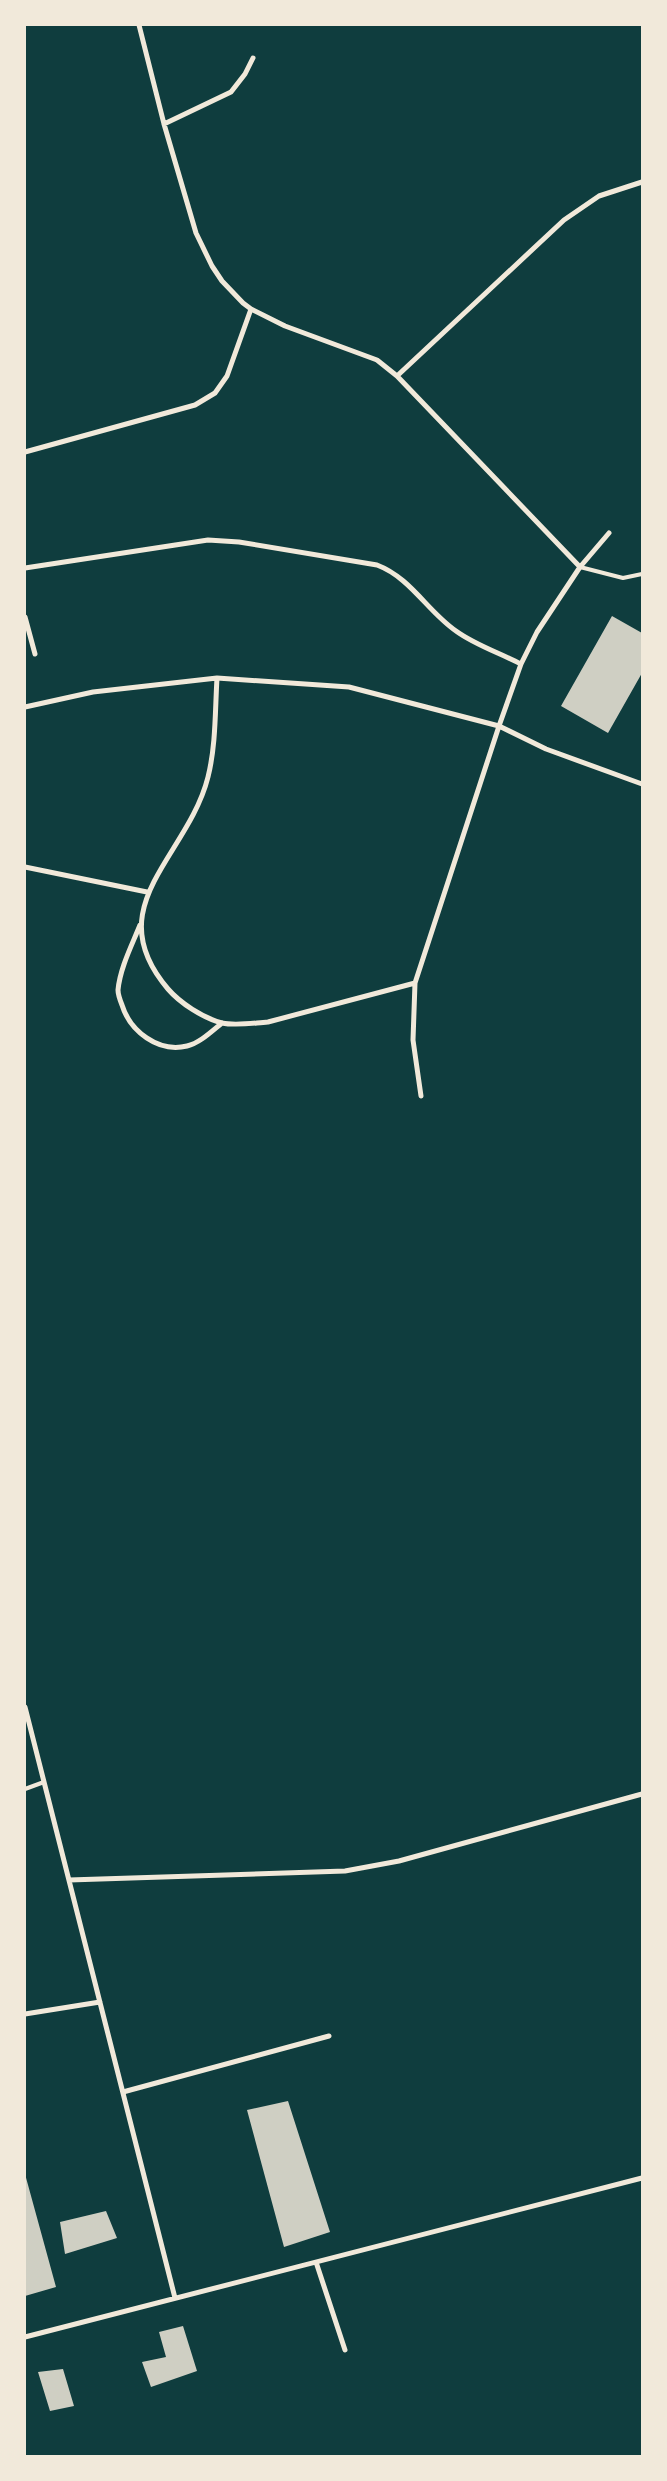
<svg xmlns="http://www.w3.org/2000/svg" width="667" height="2481" font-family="'Crimson Pro',serif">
  <rect width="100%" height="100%" fill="#0f3d3e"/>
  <path fill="#cfcfc3" d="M612 616 642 633V673L608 733 561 706Z
    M288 2101 330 2232 284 2247 247 2110Z
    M25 2174 56 2287 25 2296Z
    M106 2211 117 2238 65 2254 60 2222Z
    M183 2326 197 2371 151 2387 142 2362 166 2357 159 2332Z
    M63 2369 74 2406 50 2411 38 2372Z"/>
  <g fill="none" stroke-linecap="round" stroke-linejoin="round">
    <path stroke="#f1e9da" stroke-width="4" d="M580 567 623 578 642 574
      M25 1789 44 1782"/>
    <path stroke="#f1e9da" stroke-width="5" d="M139 25 164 124 196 233 212 266 222 281 243 303 251 309 285 326 377 360 397 376 580 567
      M164 124 231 92 245 74 253 58
      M397 376 564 220 599 196 642 182
      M25 452 195 405 215 393 227 376 251 309
      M25 568 208 540 239 542 377 565C411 578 427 611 456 631 475 645 500 653 521 664
      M25 617 35 654
      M217 678C215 711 216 745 208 777 188 857 97 906 168 989 180 1003 203 1018 222 1023 236 1026 253 1023 268 1022L415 983
      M25 707 93 692 217 678 349 687 499 726 546 749 642 784
      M25 867 147 892
      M140 925C132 945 120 968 118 990 118 995 120 1000 122 1005 130 1031 158 1053 187 1046 200 1043 212 1031 222 1023
      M421 1096 413 1040 415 983 499 726 521 664 537 632 580 567 609 533
      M25 1707 175 2298
      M69 1880 345 1871 399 1861 642 1794
      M25 2014 100 2002
      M123 2092 329 2036
      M316 2262 345 2350
      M25 2337 642 2178"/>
  </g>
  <rect width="667" height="2481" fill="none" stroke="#f1e9da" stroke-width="52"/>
</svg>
